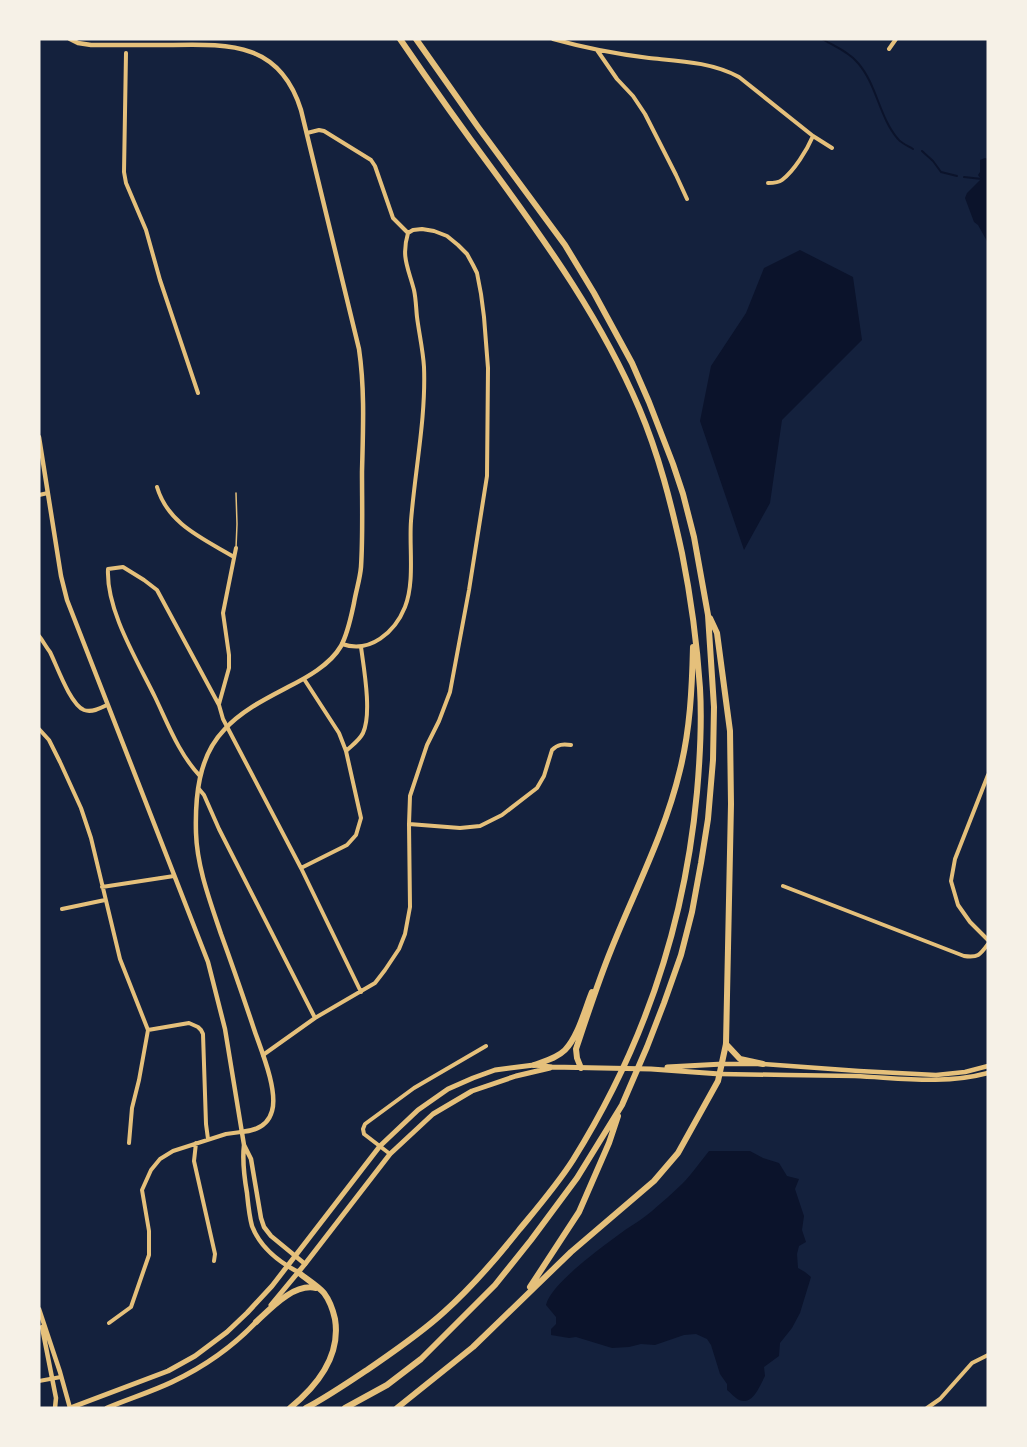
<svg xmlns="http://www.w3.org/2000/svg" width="1027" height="1447" font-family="Raleway,sans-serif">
  <rect width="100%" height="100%" fill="#14213d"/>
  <path fill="#0b132b" d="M985 158 988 159V243L978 225 974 222 965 198 967 193 981 179 978 175 980 172V160Z
    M800 250 853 277 862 340 782 420 770 503 744 550 700 421 711 366 746 313 764 268Z
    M709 1151H750L763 1158 779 1163 787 1176 799 1179 795 1189 804 1216 802 1230 806 1242 799 1246 797 1254 798 1268 805 1272 811 1277 800 1313 792 1328 780 1343 779 1356 764 1367 765 1376C760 1385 753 1406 739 1400 735 1398 731 1393 727 1390V1384L720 1374 711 1345 707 1339 696 1334 684 1335 655 1345 641 1344 629 1347 612 1348 576 1337 569 1338 551 1335V1329L556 1324V1317L546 1305C551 1283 606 1244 625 1230 634 1224 644 1218 652 1211 662 1202 673 1193 683 1183 692 1174 700 1162 709 1151Z"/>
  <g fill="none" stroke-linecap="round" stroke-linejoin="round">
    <path stroke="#0b132b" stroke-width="2" d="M822 39C834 46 849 52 858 63 877 85 879 117 898 139 901 143 908 146 913 149
      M922 151 933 161 941 172 957 176
      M964 177 982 179"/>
    <path stroke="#e5c07b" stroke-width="1.5" d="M236 493 237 524 236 548"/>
    <path stroke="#e5c07b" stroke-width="4" d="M553 39C585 48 616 54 649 58 679 61 712 62 739 77L813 136 832 148
      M889 49 896 39
      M597 50 617 79 633 96 645 114 676 175 687 199
      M126 53 124 172 126 183 146 230 160 280 198 393
      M307 133 319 130 324 131 371 160 375 166 393 218 408 233C401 257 408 267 414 290 416 299 416 308 417 317 419 333 423 350 424 367 426 418 415 470 411 521 409 548 415 581 405 607 395 632 370 654 342 644
      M768 183C773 183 778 183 782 180 794 171 807 150 813 136
      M157 487C168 524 202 538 234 557
      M39 495 48 493
      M39 636C43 641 46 647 50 652 57 666 70 704 84 710 92 713 101 708 107 705
      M219 704 229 668V655L223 613 236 548
      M39 729 49 740 60 762 81 808 91 838 120 959 148 1030
      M346 751C352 745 359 741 363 733 372 714 364 669 361 647
      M988 775 955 859 951 881 958 905 970 922 988 940
      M200 776C179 754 168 724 155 697 137 660 106 610 108 569L123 567 144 580 157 590 219 705 223 719 301 868 361 992
      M199 789 204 795 219 829 315 1018
      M409 824 460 828 480 826 502 815 537 788 544 776 552 750C558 744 563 744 571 745
      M301 868 347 845 356 835 361 818 346 751 339 733 304 679
      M783 886 964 956C978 958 980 955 988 944
      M102 887 174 876
      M62 909 105 900
      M263 1055 315 1018 375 983 385 970 399 949 405 934 410 907 409 824 410 796 427 745 439 721 450 692 469 590 487 476 488 368 484 317 481 294 477 273 473 265 467 254 458 245 447 236 434 231 422 229 413 230 408 233
      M129 1143 132 1108 139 1080 148 1030 189 1023 198 1027 201 1030 203 1034 206 1124 208 1139
      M196 1143 194 1161 215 1254 214 1261
      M390 1154 364 1134 363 1129 365 1124 414 1088 486 1046
      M109 1323 131 1307 149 1255V1231L142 1190 151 1170 160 1159 173 1151 226 1134 241 1132
      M39 1381 61 1377
      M927 1408 940 1399 972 1363 988 1355"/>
    <path stroke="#e5c07b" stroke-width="4.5" d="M70 39 78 43 91 45C118 45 144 45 170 45 230 44 280 42 301 110L359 349C365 390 363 431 362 472 362 504 363 536 361 567 360 579 356 591 354 603 351 617 348 633 341 646 330 665 306 678 288 687 265 699 241 711 224 730 198 757 195 798 196 833 197 867 210 901 221 934 233 967 244 999 255 1032 262 1052 278 1091 272 1111 268 1126 255 1131 241 1132
      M39 1309 60 1372 70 1408
      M42 1327 56 1398 55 1408"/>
    <path stroke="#e5c07b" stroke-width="4.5" d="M39 437 61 576 67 600 208 962 225 1029 244 1145C242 1162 244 1176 247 1193 248 1203 249 1215 252 1226 260 1247 279 1262 298 1272
      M723 1064H763L859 1071 936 1075 965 1072 988 1066
      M720 1074C765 1075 810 1075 855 1076 900 1078 943 1085 988 1073
      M244 1145 251 1159 261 1218 264 1227 271 1236 305 1264"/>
    <path stroke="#e5c07b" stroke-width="5" d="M667 1067 723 1064
      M271 1305 305 1264 390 1154 433 1114 472 1091 516 1076 550 1068
      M70 1408 168 1371 195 1356 227 1332 247 1313 272 1286 380 1146 418 1110 448 1089 473 1078 495 1070 534 1065 552 1067 651 1069 720 1074
      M107 1408C128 1399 151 1392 172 1382 204 1367 235 1345 259 1319"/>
    <path stroke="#e5c07b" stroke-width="6" d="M726 1044 740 1059 763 1064
      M534 1065C545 1061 557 1058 565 1050 578 1037 585 1009 592 992
      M581 1068 577 1058 576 1049C587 1016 598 982 611 950 635 890 665 833 680 770 690 730 692 689 693 647
      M530 1287 579 1212 609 1143 618 1116
      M256 1322C271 1308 294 1283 316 1288
      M290 1408C317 1386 341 1356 335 1319 333 1310 330 1301 324 1293 317 1285 306 1279 298 1272
      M306 1408C327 1397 347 1383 367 1370 393 1352 420 1334 444 1312 472 1287 496 1259 519 1230 538 1207 557 1185 573 1160 643 1048 685 923 697 792 700 758 702 722 700 688 697 643 691 598 682 553 671 503 659 455 639 408 602 321 548 245 493 170 461 127 430 83 400 39
      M345 1408 387 1385 421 1359 495 1285 531 1240 577 1178 622 1105 647 1047 664 1003 681 955 692 912 701 863 708 819 713 760 714 707 708 615 694 537 683 494 673 464 649 402 632 363 594 293 565 245 478 127 416 39
      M397 1408 473 1347 571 1252 654 1181 678 1153 718 1081 726 1044 731 804 730 731 717 633 710 618"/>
  </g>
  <rect width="1027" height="1447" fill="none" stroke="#f6f1e7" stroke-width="81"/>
</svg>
